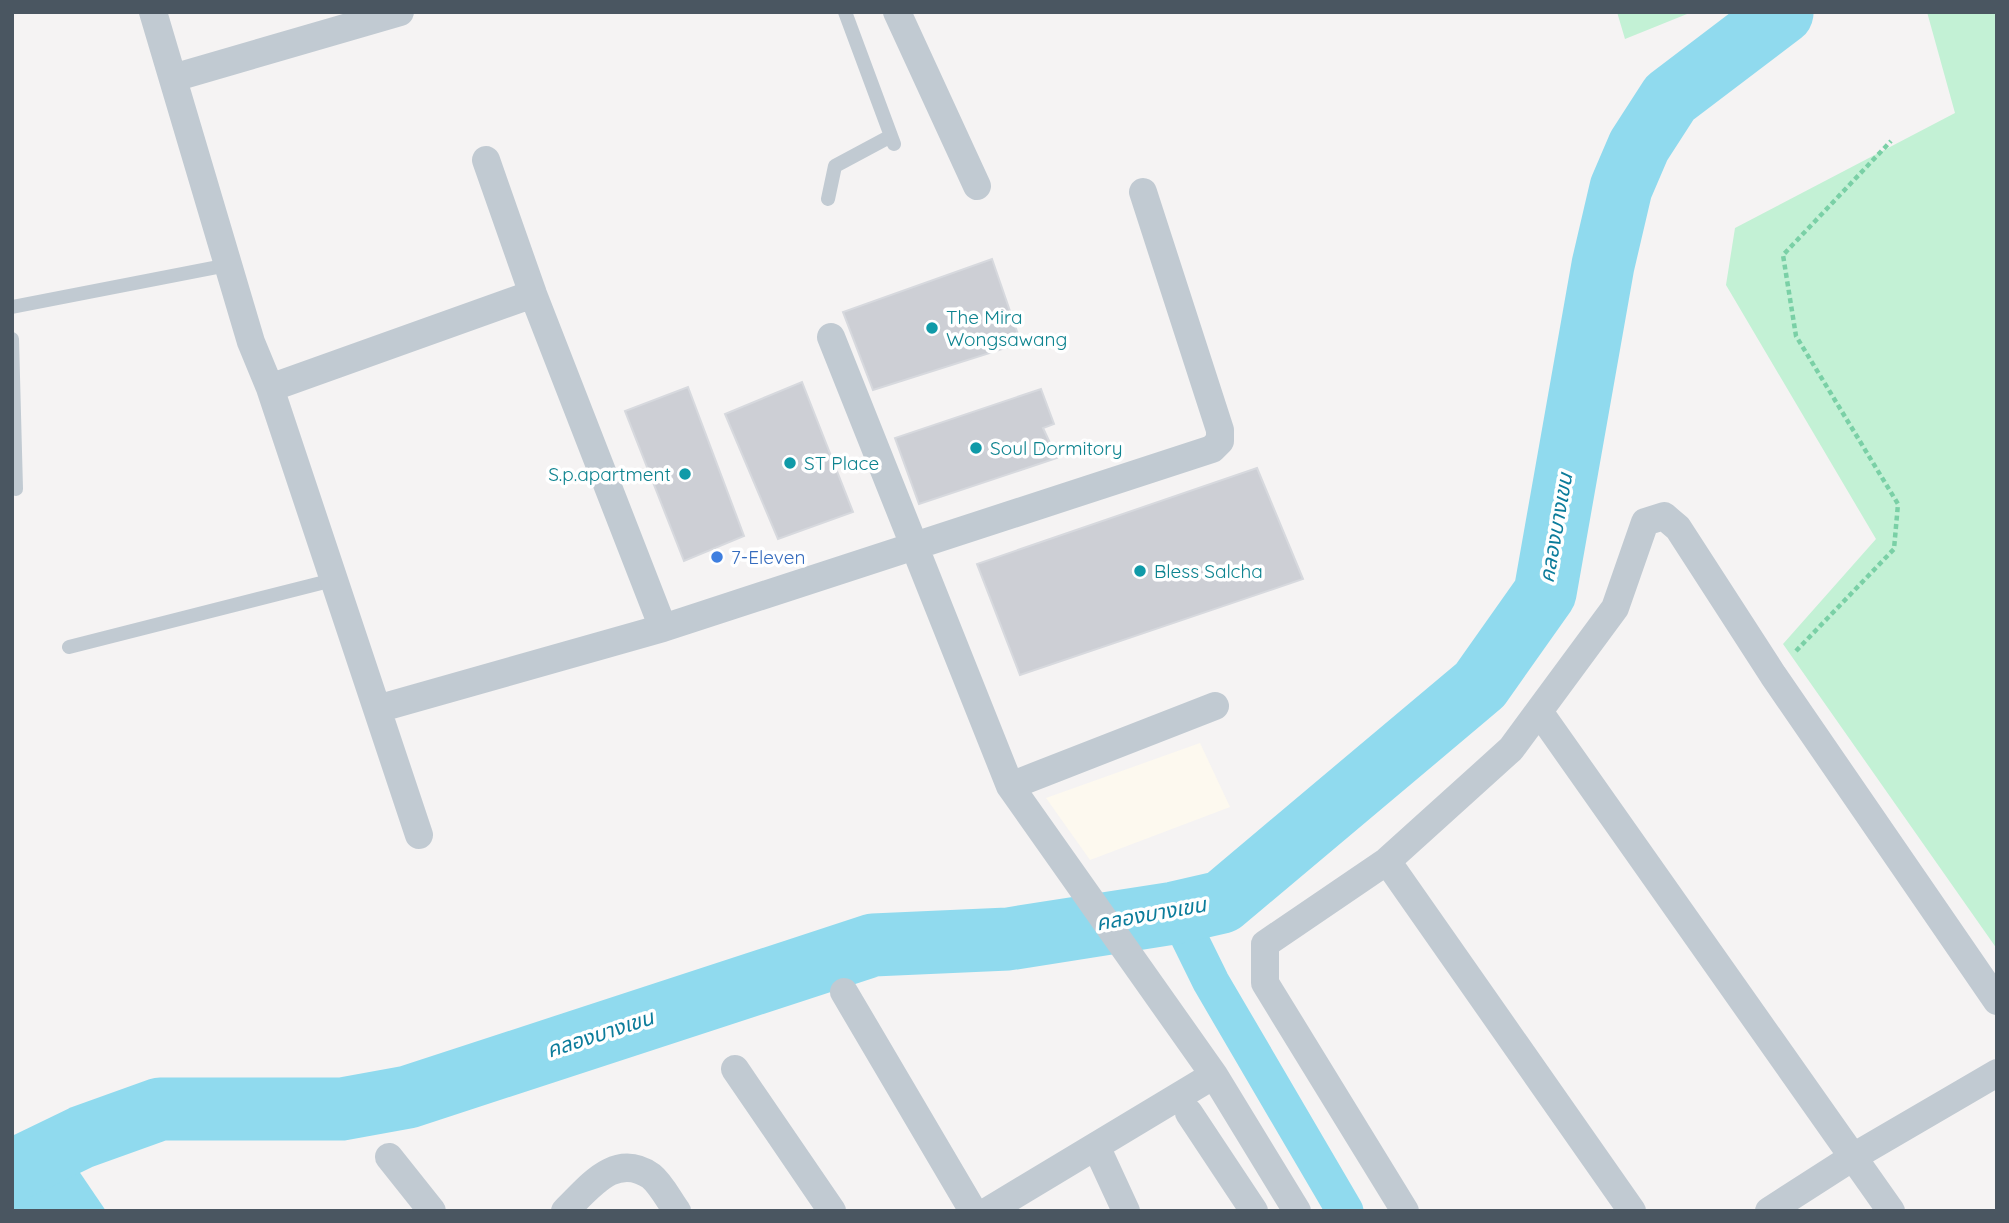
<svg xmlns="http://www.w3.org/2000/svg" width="2009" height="1223" font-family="Quicksand,'Noto Sans Thai',sans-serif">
  <rect width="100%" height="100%" fill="#f5f3f3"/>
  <path fill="#fdf9ef" d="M1200 743 1230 807 1090 860 1046 798Z"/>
  <path fill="#c3f1d5" d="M1617 12H1692L1625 39Z
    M1927 12H1997V949L1783 644 1876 539 1726 285 1735 228 1955 113Z"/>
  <path fill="#90daee" d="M68 1155 106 1211H12V1185Z"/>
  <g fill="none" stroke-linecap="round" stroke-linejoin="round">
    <path stroke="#90daee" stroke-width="37" d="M1782 13 1783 12
      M1177 913 1211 982 1345 1211"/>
    <path stroke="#90daee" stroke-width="63" d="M12 1171 82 1137 160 1109H342L408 1097 873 945 1008 939 1174 913 1222 902 1480 685 1545 593 1603 265 1621 188 1639 146 1670 98 1782 13"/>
  </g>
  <path fill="#cdcfd5" stroke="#d7d9de" stroke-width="2" d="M992 259 1021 343 873 390 843 312Z
    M802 382 853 512 778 539 725 414Z
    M688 387 744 536 684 561 625 411Z
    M1041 389 1054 424 1043 428 1057 458 919 504 895 438Z
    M1257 468 1303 579 1020 675 977 564Z"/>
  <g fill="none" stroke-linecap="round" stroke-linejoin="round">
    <path stroke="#7ad0a6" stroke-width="4.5" stroke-dasharray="5 3.5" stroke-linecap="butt" d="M1796 651 1894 549 1898 504 1796 336 1783 255 1891 141"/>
    <path stroke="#c1cad2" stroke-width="14" d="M845 12 894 144
      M828 199 835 166 891 136
      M12 307 228 265
      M12 339 16 489
      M69 647 333 580"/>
    <path stroke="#c1cad2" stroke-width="28" d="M153 12 251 342 270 388 419 835
      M897 12 977 186
      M173 78 400 12
      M486 160 533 294 663 628
      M831 337 1010 786 1214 1075 1297 1211
      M270 388 533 294
      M377 709 663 628 1212 449 1220 441V430L1143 192
      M1540 713 1891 1211
      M1010 786 1215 706
      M1387 861 1632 1211
      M844 992 973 1211
      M735 1069 832 1211
      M1189 1113 1254 1211
      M1096 1146 1126 1211
      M389 1157 432 1211
      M565 1211C589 1188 615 1151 651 1176 661 1184 669 1200 677 1211
      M988 1211 1214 1075
      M1405 1211 1265 983V944L1387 861 1511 749 1615 608 1645 522 1664 516 1678 528 1773 675 1997 1001
      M1769 1211 1853 1157 1997 1073"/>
  </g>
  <g fill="#0f9aa8" stroke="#fff" stroke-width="2.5">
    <circle cx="932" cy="328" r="7"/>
    <circle cx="976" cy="448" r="7"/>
    <circle cx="790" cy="463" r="7"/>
    <circle cx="685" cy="474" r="7"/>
    <circle cx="1140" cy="571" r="7"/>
  </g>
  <circle fill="#3f7fe0" stroke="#fff" stroke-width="2.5" cx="717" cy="557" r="7"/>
  <g text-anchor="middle" stroke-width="7" stroke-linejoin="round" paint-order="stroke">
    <g font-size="19" fill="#0d838f" stroke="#fff" text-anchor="start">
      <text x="946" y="324">The Mira<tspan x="946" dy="22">Wongsawang</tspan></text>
      <text x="990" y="455">Soul Dormitory</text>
      <text x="804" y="470">ST Place</text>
      <text x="671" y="481" text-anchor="end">S.p.apartment</text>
      <text x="1154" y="578">Bless Salcha</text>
    </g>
    <g font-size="19" fill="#366cbe" stroke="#fff" text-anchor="start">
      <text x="731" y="564">7-Eleven</text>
    </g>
    <g font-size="21" font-style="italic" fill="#0c7c9b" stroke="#fff">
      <text transform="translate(1556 528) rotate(-80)" y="7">คลองบางเขน</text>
      <text transform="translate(1151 914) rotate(-10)" y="7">คลองบางเขน</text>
      <text transform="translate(600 1034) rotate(-18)" y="7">คลองบางเขน</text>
    </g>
  </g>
  <rect width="2009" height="1223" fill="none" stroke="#4a5661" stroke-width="28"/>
</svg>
